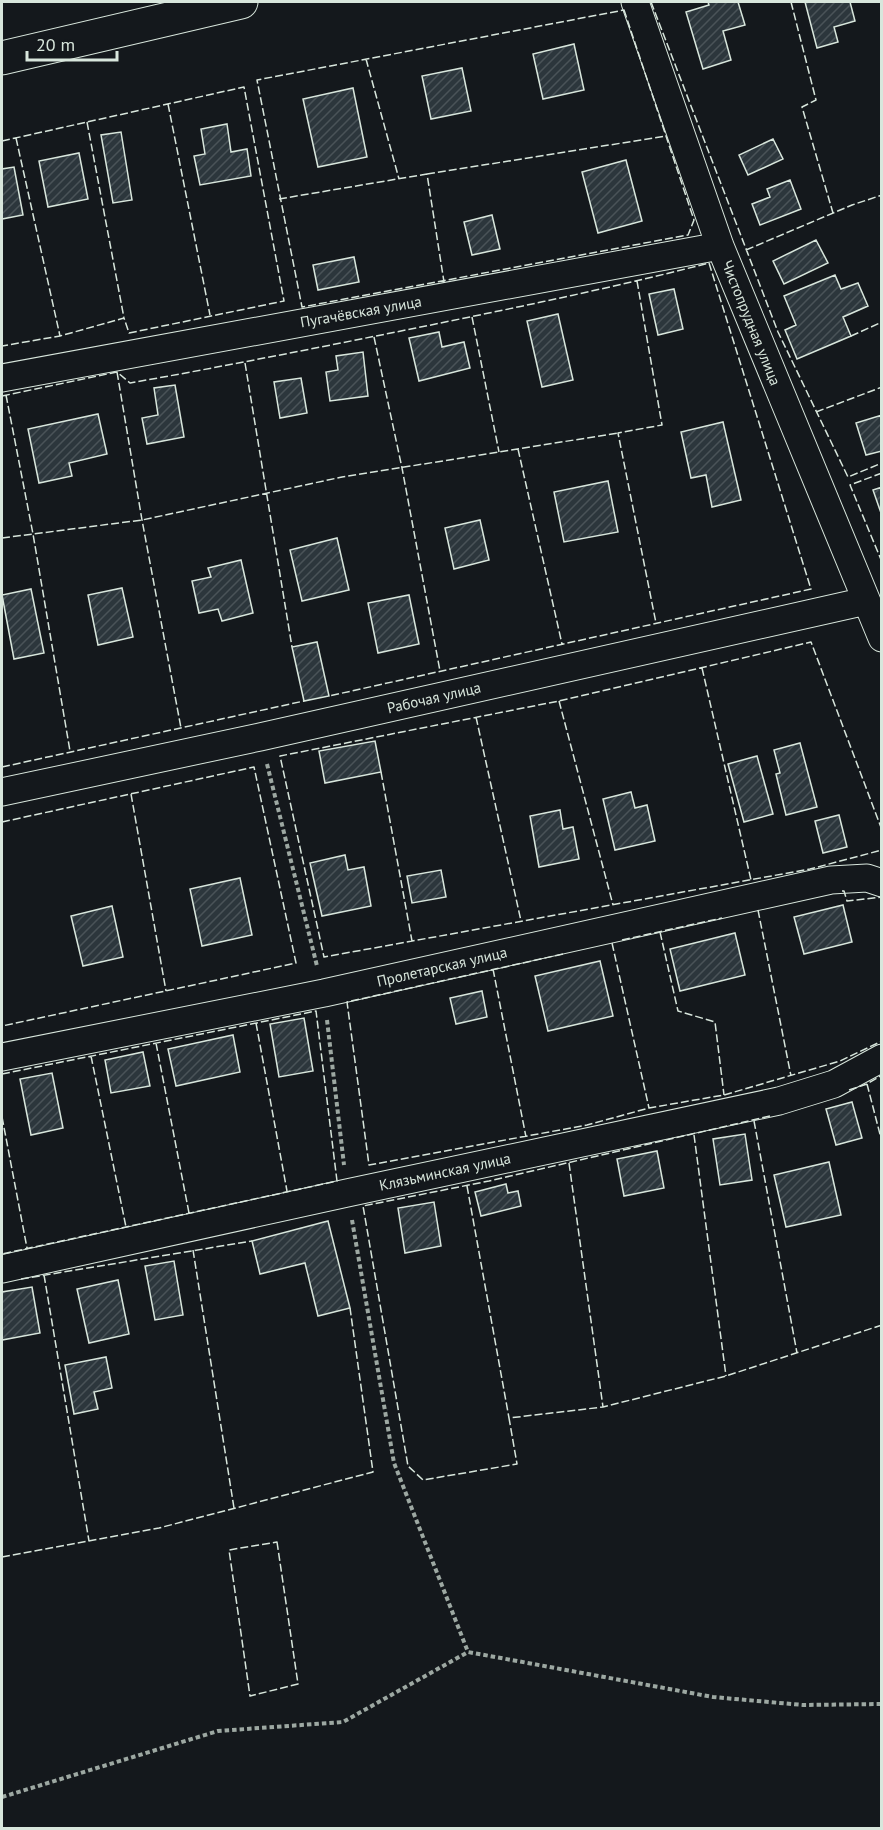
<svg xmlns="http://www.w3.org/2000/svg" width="883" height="1830" font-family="'PT Sans',sans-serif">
  <defs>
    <pattern id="building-hatch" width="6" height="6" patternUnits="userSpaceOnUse" patternTransform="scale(1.5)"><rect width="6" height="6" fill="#2c363c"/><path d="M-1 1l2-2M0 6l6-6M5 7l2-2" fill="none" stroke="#4a5358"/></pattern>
  </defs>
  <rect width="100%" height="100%" fill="#14181c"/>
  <path fill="url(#building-hatch)" stroke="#d8e6dc" stroke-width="1.5" d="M708 2H738L745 25 723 31 731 60 703 69 686 12 709 5Z
    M805 2H850L855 21 834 27 838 42 817 48Z
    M574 44 584 90 543 99 533 54Z
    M462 68 471 111 431 119 422 76Z
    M353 88 367 157 318 167 303 99Z
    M227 124 231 152 247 149 251 176 200 185 194 156 205 154 201 129Z
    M121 132 132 200 113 203 101 135Z
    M773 139 783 159 748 175 739 155Z
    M79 153 88 199 48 207 39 161Z
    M626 160 642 221 598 233 582 172Z
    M14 167 23 215 2 219V169Z
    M790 180 801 209 760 225 752 204 770 197 767 189Z
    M492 215 500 249 472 255 464 222Z
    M816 240 828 263 784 284 773 261Z
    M354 257 359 282 318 290 313 265Z
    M835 275 841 289 858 283 868 306 843 317 851 336 797 359 785 330 796 325 784 296Z
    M674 289 683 329 658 335 649 294Z
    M558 314 573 380 542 387 527 321Z
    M439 332 442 347 464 342 470 368 419 381 409 338Z
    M363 352 368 396 330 401 326 372 338 370 336 356Z
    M301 378 307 413 280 418 274 382Z
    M175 385 184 437 147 444 142 418 158 415 154 388Z
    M98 414 107 454 69 463 72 476 39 483 28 429Z
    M882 415V451L866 455 856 423Z
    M723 422 741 500 712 507 706 475 691 478 681 432Z
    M608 481 618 532 564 542 554 492Z
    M882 487V513H881L873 490Z
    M480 520 489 560 454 569 445 528Z
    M337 538 349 590 302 601 290 550Z
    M241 560 253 613 222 621 218 609 199 613 192 581 211 577 208 568Z
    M122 588 133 637 98 645 88 595Z
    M31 589 44 653 14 659 2 595Z
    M409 595 419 644 378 653 368 603Z
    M317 642 329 696 304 701 292 647Z
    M375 741 381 772 325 783 319 751Z
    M800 743 817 807 786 815 776 774 780 773 774 750Z
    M757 756 773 814 744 822 728 764Z
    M631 792 635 808 647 805 655 841 615 850 603 799Z
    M560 810 563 829 573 827 579 859 539 867 530 816Z
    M839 815 847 847 823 853 815 821Z
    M345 855 348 870 364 867 371 906 322 916 310 863Z
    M441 870 446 897 412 903 407 876Z
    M240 878 252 935 202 946 190 889Z
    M843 905 852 942 804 954 794 917Z
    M112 906 123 957 83 966 71 916Z
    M735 933 745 975 680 991 670 949Z
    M600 961 613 1016 548 1031 535 976Z
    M482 991 487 1017 456 1024 450 998Z
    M304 1018 313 1071 279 1077 270 1024Z
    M233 1035 240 1072 176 1086 168 1049Z
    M143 1052 150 1086 111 1093 105 1060Z
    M52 1073 63 1128 31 1135 20 1079Z
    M852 1102 862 1138 836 1145 826 1109Z
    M745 1134 752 1180 720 1185 713 1139Z
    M657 1151 664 1188 624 1196 617 1159Z
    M829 1162 841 1215 786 1227 774 1175Z
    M506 1184 508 1193 518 1191 521 1206 481 1216 475 1192Z
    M434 1202 441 1246 405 1253 398 1208Z
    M328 1221 350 1308 318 1316 305 1263 260 1274 252 1241Z
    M174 1261 183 1315 155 1320 145 1266Z
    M118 1280 129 1334 89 1343 77 1289Z
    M32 1287 40 1333 2 1340V1292Z
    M106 1357 112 1388 94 1392 98 1409 74 1414 65 1365Z"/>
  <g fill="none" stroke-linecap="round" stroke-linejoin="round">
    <defs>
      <path id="minor" d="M635 2 720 246 882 638
        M2 378 720 246
        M2 792 260 737 866 601
        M2 1057 324 993 831 880 867 878 882 883
        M2 1269 347 1193 779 1101 834 1084 882 1058"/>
      <path id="tertiary" d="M2 58 241 2"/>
    </defs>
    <use href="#minor" stroke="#d8e6dc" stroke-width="29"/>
    <use href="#tertiary" stroke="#d8e6dc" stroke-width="35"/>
    <path stroke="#9da8a2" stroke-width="4" stroke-dasharray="4.5 3" stroke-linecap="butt" d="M267 764 317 966
      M327 1020 344 1165
      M352 1220 394 1463 468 1652
      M2 1797 218 1731 343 1722 468 1652 713 1697 803 1705 882 1704"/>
    <use href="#minor" stroke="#14181c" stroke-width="27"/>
    <use href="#tertiary" stroke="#14181c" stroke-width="33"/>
    <path stroke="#d8e6dc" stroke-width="1.5" stroke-dasharray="8 3" stroke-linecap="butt" d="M651 2 778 332 848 477 882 463
      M791 2 816 100 802 107 833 213
      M624 10 694 220 688 235 302 307 257 80Z
      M366 59 399 179
      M168 104 210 315
      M87 122 124 318
      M16 138 60 336
      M2 141 244 87 284 301 129 333 124 318 60 336 2 346
      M427 174 666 136
      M279 199 427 174 444 282
      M746 250 852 205 882 195
      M637 281 662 425 618 433 656 623
      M472 317 499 452
      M851 336 882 322
      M374 337 402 468 440 671
      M245 363 292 647
      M117 372 142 520 181 728
      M6 395 33 534 70 751
      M2 396 117 372 130 383C226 366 321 347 416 328 514 308 612 288 709 263L811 589 329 696
      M816 412 882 387
      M518 449 562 644
      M882 473 850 485 882 562
      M2 538 142 520 342 477 618 433
      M702 668 751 880
      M559 701 613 905
      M476 717 521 921
      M2 767 304 701
      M381 772 412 941
      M131 794 166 991
      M2 822 254 767 296 963 2 1026
      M882 830 811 642 559 701 280 756 324 957 810 869 882 850
      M842 891H844L847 901 882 897
      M758 910 791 1076
      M660 932 678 1011 715 1022 724 1095
      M622 940 722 918
      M612 943 649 1108
      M563 954 347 1002 369 1165 587 1125 649 1108 724 1095 840 1061 882 1041
      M493 969 526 1137
      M256 1023 287 1191
      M156 1043 189 1213
      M91 1056 126 1227
      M2 1074 316 1011 337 1181 2 1254
      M867 1084 882 1142
      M849 1090 867 1084 882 1075
      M770 1116 489 1181 363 1206 408 1466 423 1480 517 1464 509 1418 603 1407 726 1376 882 1325
      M2 1117 27 1248
      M754 1121 797 1353
      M694 1135 726 1376
      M569 1163 603 1407
      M467 1186 509 1418
      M193 1250 234 1508
      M44 1275 89 1541
      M21 1279 252 1241
      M277 1542 298 1684 250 1696 229 1550Z
      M2 1557 159 1528 373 1472 350 1308"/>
  </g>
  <g text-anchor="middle" stroke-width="4.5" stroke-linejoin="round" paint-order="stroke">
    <g font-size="15" fill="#d8e6dc" stroke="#14181c">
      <text transform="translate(361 312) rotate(-10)" y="5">Пугачёвская улица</text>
      <text transform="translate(751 323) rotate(68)" y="5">Чистопрудная улица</text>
      <text transform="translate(434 698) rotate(-13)" y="5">Рабочая улица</text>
      <text transform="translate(442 967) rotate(-13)" y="5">Пролетарская улица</text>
      <text transform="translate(445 1172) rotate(-12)" y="5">Клязьминская улица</text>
    </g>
  </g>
  <rect width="883" height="1830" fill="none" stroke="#d8e6dc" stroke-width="6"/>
  <path d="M27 51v9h90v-9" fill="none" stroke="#d8e6dc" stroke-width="3"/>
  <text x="36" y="51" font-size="18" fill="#d8e6dc" stroke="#14181c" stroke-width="4.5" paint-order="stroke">20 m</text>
</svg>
